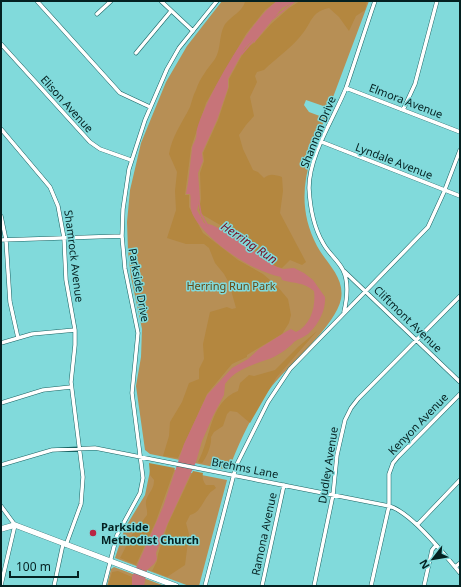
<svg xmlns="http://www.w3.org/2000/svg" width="461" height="587" font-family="'Noto Sans',sans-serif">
  <rect width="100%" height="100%" fill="#81dadb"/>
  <path fill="#b78f55" d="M222 1H369L329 108 306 100 304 105 309 112 325 118C308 162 293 200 317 246 326 263 345 277 341 299 336 325 290 364 272 386 257 404 236 448 229 470L150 454 145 450 136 386 141 357 142 329 131 277 128 251 127 222 130 190 141 143 166 82 187 46Z
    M161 467 227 480 199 586H189L115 558 125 528 145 495 150 471Z
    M114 567 165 586H107L111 569Z"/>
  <path fill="#b4873f" d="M245 1H277L265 10 246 34 206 103 191 148 185 195H189V207L203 233 238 260 263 274 277 286 288 299 291 315 289 323 282 334 247 355V357L232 364 207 394 178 458 163 456 169 436 170 422 182 402 189 383 199 379V369L204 359 203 344 210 312 227 307 232 309 236 308 229 283 224 274 215 263 209 248 204 244H186L167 238 176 210 175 191 177 172 169 154C172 136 182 123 190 107 192 101 193 95 196 90 200 78 208 68 215 59 221 50 219 35 224 26 229 17 244 11 245 1Z
    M300 1H367L365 10 356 16 349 31 339 17 329 8C311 12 312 22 303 33 293 47 276 58 264 70L257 72 255 76 257 82 250 97 254 116 246 125 239 135 243 149 253 170 258 172 264 178C270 173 275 175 282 177L283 191 280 213 306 262 302 265 290 260 282 268C266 265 257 251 245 241 235 233 215 222 203 215L199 210 201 199 200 173 204 161 203 153 218 120 229 87V79L246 48 254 43 271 24 289 8Z
    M317 331 276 378 250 423 237 412 230 411 227 414 223 426 214 432 211 437C212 444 207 457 202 463L198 462C211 439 209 402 238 391L240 383 249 375 254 376 275 370 298 347Z
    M149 463 175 468 156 521 136 565 120 558 132 535 147 515C148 509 144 504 147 498 150 491 154 489 154 480L150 475Z
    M193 471 203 473C202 478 203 481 206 485H214L216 488C214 490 211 491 209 494 203 501 200 513 190 515L186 523 189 534 185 565 167 577 152 571 157 561 158 554 168 524Z
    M118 571 132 577V586H108L112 572Z"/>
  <path fill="#c77479" d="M277 1H296L282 8 254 43 253 40 245 48 228 79V88L217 120 202 153 203 161 198 173 200 199 197 210 204 223 212 225 240 238 263 259 277 267 283 269 294 268 304 273 313 280 325 297C326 309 319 324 310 332 306 337 299 338 294 342 288 349 276 357 266 360 252 365 235 370 225 384L224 395 213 416 202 441 196 462 167 525 156 553 157 559 154 564 147 570 144 586H132V577L163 507 184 444 207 395 232 368 248 359 260 348 287 331 291 329 296 332C311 325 316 306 314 291 303 282 296 284 282 280L281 277C253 272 208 242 194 217 188 207 192 200 190 194H186C189 180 190 164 192 149 192 145 195 142 196 138 197 135 196 132 197 129 206 98 250 20 277 1Z"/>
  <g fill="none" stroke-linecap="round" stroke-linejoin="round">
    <path stroke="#c77479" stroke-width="1.5" d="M273 19 295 1
      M242 54 254 40
      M199 202 201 214 208 226"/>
    <defs>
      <path id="street" d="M37 1 120 93 150 107
        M161 1 193 31
        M97 14 111 1
        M1 44 90 142 100 149 131 160
        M136 53 171 11
        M346 88 460 132
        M403 110 415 84 437 1
        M1 129 50 187 58 206 64 238 66 280 75 330V345L71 382 83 477 81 504 66 545
        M322 142 460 196
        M1 216 6 240 10 302 18 338
        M1 240 122 236
        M344 271 460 382
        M344 312C347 299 349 282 343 270 338 260 328 253 323 243 313 226 310 208 309 188 309 155 334 118 346 88 356 59 365 30 375 1
        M1 343 32 334 75 330
        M1 403 43 390 71 387
        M1 465 52 450 95 448 389 506C411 512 445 555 460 573
        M1 506 15 525 1 585
        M417 525 460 480
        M455 567 460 563
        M54 586 63 544
        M104 586 117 535 140 493 143 478 132 393 138 333 125 269 122 236 123 209 129 169 145 120 167 69 179 48 217 1
        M205 586 236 466 268 402 290 369 428 227 444 192 460 150
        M262 586 284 485
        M314 586 333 495 337 455 345 420 351 408 358 399 460 296
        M371 586 389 506V474L393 463 398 457 460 394
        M424 586 432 550 436 545"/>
      <path id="secondary" d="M1 529 15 525 176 586"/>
    </defs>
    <use href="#street" stroke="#1a6363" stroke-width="4.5"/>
    <use href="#secondary" stroke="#1a6363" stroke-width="6"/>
    <use href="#street" stroke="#fff" stroke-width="3.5"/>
    <use href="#secondary" stroke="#fff" stroke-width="5.5"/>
  </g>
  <circle fill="#b82642" stroke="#81dadb" stroke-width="1.5" cx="93" cy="533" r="4"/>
  <g text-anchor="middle" stroke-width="3" stroke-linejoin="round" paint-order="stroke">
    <g font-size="11" fill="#042121" stroke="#81dadb">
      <text transform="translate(406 101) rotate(21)" y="4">Elmora Avenue</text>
      <text transform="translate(67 104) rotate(48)" y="4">Elison Avenue</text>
      <text transform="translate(318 132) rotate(-68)" y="4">Shannon Drive</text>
      <text transform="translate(394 161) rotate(21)" y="4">Lyndale Avenue</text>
      <text transform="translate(74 256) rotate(83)" y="4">Shamrock Avenue</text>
      <text transform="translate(139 285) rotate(80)" y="4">Parkside Drive</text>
      <text transform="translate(408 319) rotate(44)" y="4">Cliftmont Avenue</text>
      <text transform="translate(418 424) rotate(-46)" y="4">Kenyon Avenue</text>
      <text transform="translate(328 465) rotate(-81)" y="4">Dudley Avenue</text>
      <text transform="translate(245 468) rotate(11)" y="4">Brehms Lane</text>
      <text transform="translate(264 534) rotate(-78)" y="4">Ramona Avenue</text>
    </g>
    <g font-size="11" fill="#684811" stroke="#81dadb">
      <text x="231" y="290">Herring Run Park</text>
    </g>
    <g font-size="11" font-weight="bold" fill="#042121" stroke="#81dadb" text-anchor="start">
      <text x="101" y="531">Parkside<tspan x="101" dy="13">Methodist Church</tspan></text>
    </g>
    <g font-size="12" font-style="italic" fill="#771026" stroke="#81dadb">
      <text transform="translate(249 243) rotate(34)" y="4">Herring Run</text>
    </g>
  </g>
  <rect width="461" height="587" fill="none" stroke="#042121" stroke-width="4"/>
  <g transform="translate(433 559) rotate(239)" stroke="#81dadb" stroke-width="3" paint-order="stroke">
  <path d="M0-3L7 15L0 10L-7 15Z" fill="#042121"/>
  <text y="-6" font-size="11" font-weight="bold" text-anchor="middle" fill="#042121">N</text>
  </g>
  <path d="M10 571v6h68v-6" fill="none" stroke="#042121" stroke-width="2"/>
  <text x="16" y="571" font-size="12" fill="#042121" stroke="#81dadb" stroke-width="3" paint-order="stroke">100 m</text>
</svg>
